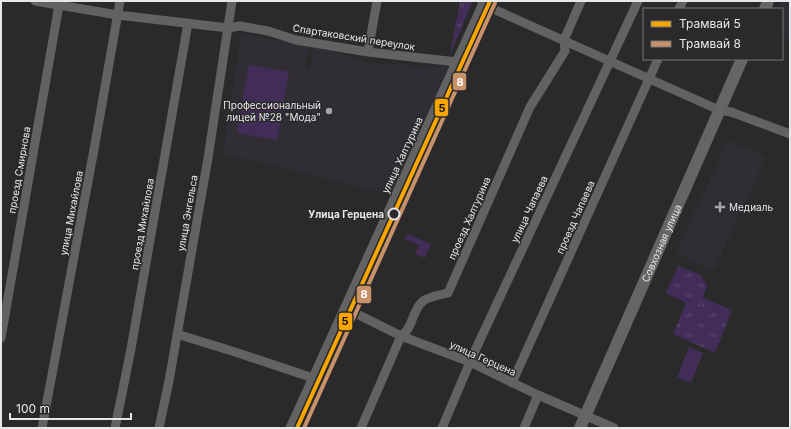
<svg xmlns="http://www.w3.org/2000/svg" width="791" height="429" font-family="Inter,sans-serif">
  <defs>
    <pattern id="grass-tufts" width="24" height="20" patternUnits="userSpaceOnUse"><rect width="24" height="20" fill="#412d58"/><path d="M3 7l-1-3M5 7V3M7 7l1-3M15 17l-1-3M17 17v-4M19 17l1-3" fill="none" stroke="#5c4b70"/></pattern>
  </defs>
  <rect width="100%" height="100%" fill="#2b2a2b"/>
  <path fill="#312d35" d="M781 1H790V40L782 37V9H777Z
    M241 34 309 46 305 67 310 69 314 47 344 54 362 62 378 65 402 64 422 68 450 66 392 194 223 154Z
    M728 140 766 157 714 270 676 253Z"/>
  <path fill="url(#grass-tufts)" d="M460 1H473L450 54Z
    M678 266 701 275 707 286 703 298 732 310 715 353 673 334 686 303 666 293Z"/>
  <path fill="#412d58" d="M249 65 289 72 277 140 237 133Z
    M407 234 431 244 425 258 415 254 419 245 405 239Z
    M689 347 703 353 691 383 677 377Z"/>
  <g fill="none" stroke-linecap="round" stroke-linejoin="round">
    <path stroke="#626263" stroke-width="9" d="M35 1 118 15 228 28 240 26 268 31 296 40 368 52 457 62
      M482 4C561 39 640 75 719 110L731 112 790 134
      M679 9 683 1
      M368 52 377 1
      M343 311 351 315H359L401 336 470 362 538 395 614 428
      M177 334 235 352 313 378
      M1 338 59 5
      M512 383 658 59
      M42 428 95 144 120 1
      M115 428 131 349 188 23
      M159 428 169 381 208 158 232 1
      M290 428 484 1
      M361 428 401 336C413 329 412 310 423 301 430 296 440 295 448 293L530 107 565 51 564 40 581 1
      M442 428 473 355 638 1
      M524 428 538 395"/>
    <g stroke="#656566" stroke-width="12">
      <path d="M765 9 768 1"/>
      <path id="s1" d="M580 428 742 59"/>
    </g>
    <defs>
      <path id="tram-1" d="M297 428 490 1"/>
      <path id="tram-2" d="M304 428 495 3"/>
    </defs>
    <use href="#tram-1" stroke="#2b292c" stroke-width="7"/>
    <use href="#tram-2" stroke="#2b292c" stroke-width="7"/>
    <use href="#tram-1" stroke="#f7a600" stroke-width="4"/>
    <use href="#tram-2" stroke="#c7916a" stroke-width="4"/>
  </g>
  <g fill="#a5a4a6" stroke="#2b292c" stroke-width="1.5">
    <circle cx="329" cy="111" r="4"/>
    <path d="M718 201h4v4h4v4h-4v4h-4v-4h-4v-4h4z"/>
  </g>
  <circle fill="#2b292c" stroke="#e7e6e8" stroke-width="2" cx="394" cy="214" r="5.5"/>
  <g text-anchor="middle" stroke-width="3" stroke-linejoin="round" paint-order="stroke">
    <g font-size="10" fill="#e7e6e8" stroke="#2b292c">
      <text transform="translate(354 37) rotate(9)" y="4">Спартаковский переулок</text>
      <text transform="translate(402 155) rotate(-65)" y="4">улица Халтурина</text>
      <text transform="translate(19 170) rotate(-80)" y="4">проезд Смирнова</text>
      <text transform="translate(529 209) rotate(-65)" y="4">улица Чапаева</text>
      <text transform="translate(71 213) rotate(-79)" y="4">улица Михайлова</text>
      <text transform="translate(187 213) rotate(-80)" y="4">улица Энгельса</text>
      <text transform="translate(575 217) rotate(-66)" y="4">проезд Чапаева</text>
      <text transform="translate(469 218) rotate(-66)" y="4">проезд Халтурина</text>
      <text transform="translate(142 224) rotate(-80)" y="4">проезд Михайлова</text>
      <text dy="4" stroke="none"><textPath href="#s1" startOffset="202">Совхозная улица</textPath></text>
      <text transform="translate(483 358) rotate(24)" y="4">улица Герцена</text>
    </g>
    <g font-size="10" fill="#e7e6e8" stroke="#2b292c" text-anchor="end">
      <text x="321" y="109">Профессиональный<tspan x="321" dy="12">лицей №28 "Мода"</tspan></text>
      <text x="729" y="211" text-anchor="start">Медиаль</text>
    </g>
    <g font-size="10" font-weight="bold" fill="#e7e6e8" stroke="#2b292c" text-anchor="end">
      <text x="384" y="218">Улица Герцена</text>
    </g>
  </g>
  <g stroke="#2b292c" stroke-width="1.5">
    <rect x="452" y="72" width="15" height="19" rx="4" fill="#c7916a"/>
    <rect x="434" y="98" width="15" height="19" rx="4" fill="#f7a600"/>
    <rect x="356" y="285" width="16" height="19" rx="4" fill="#c7916a"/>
    <rect x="338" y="312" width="15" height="19" rx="4" fill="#f7a600"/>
  </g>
  <g font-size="11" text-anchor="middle" font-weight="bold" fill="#fff">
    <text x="460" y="86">8</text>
    <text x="364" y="298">8</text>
  </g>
  <g font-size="11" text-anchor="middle" font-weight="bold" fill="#111">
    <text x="442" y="112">5</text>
    <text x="345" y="325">5</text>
  </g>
  <rect width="791" height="429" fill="none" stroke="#e7e6e8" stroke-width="4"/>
  <rect x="643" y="8" width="140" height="52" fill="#2b292c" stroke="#767577"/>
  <rect x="651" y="21" width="20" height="6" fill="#f7a600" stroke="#767577"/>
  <text x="679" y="28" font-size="12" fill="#e7e6e8">Трамвай 5</text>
  <rect x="651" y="41" width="20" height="6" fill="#c7916a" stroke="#767577"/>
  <text x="679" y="48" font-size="12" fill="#e7e6e8">Трамвай 8</text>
  <path d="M10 413v6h121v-6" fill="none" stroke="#e7e6e8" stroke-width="2"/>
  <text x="16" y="413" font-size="12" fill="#e7e6e8" stroke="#2b292c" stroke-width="3" paint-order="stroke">100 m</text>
</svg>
